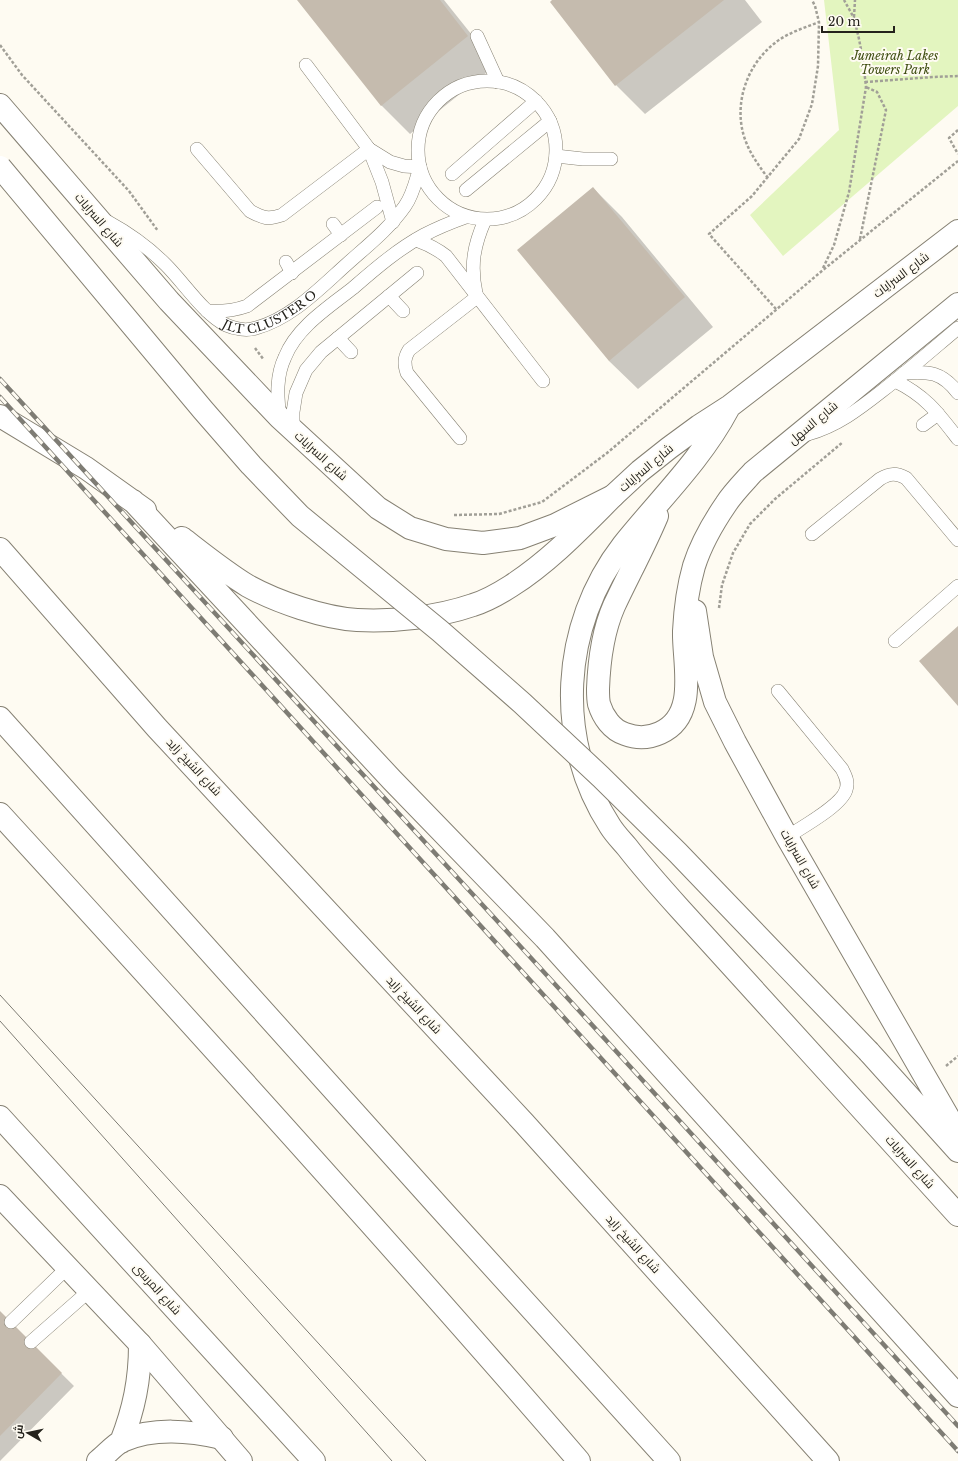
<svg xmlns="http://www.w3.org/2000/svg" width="958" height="1461" font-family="'Libre Baskerville',Cairo,serif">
  <rect width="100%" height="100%" fill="#fefbf2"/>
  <path fill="#e3f5bf" d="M824 0H958V106L783 256 750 215 839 130Z"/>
  <path fill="#0003" d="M298 0H444L496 65 410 134 382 106Z
    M554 0H745L762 22 645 114 616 85 551 2Z
    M593 188 622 217 713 327 638 389 609 361Z
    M0 1313 74 1386 0 1461Z"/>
  <path fill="#c5bbae" d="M297 0H440L468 36 381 106Z
    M552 0H724L615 86 550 2Z
    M593 187 685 297 609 361 517 250Z
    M958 626V706L919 661Z
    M0 1311 62 1373 0 1436Z"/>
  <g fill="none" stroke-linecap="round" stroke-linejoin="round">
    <defs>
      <g id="lane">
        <path d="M477 36 498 82"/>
        <circle cx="487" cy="150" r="69"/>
        <path d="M197 149 250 211C263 218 268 220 282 215L369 149"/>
        <path d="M369 149 382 182 393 222"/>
        <path d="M556 156 583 159H611"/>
        <path d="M452 174 536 101"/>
        <path d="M466 190 550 121"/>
        <path id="s1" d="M108 222C130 234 149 248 166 265 184 283 204 314 226 325 235 329 247 331 256 328 292 318 320 288 347 264 367 246 389 229 405 206 413 195 416 180 420 167L404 166 390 162 369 149 306 65"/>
        <path d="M333 224 341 235"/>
        <path d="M416 240C427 244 436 248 446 256L543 381"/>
        <path d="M286 262 292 273"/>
        <path d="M476 293C470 265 474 245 485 220"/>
        <path d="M389 296 403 311"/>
        <path d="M207 311C222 312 233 311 247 306L377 207"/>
        <path d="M338 338 351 352"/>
        <path d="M904 373C929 371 942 372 958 393"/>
        <path d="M895 381C926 396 938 413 958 439"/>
        <path d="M280 417C277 396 276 376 285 357 297 327 329 307 353 288 375 269 398 249 424 235 437 228 452 222 466 217"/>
        <path d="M923 425 938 414"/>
        <path d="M293 430V412L296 393 306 370 321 352 417 273"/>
        <path d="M808 434C837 426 859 409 882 391 908 371 933 349 958 328"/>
        <path d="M460 438 407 373C404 364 404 358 409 350L477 297"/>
        <path d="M812 534 880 479C890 473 896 473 906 478L958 540"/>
        <path d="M895 641 958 586"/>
        <path d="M778 691 842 769C845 775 849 782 846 790 841 806 802 827 787 837"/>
        <path d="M11 1322 67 1268"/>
        <path d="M31 1342 89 1291"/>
      </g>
      <path id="street" d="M121 1442C134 1409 140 1380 140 1344
        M98 1461C106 1455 114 1445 122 1441 154 1427 190 1431 222 1438"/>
      <path id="secondary" d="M0 105 169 301 280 418 378 508 410 528 446 539 483 543 520 538 555 525 613 496 640 471 669 448 699 426 730 406 958 231
        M728 409C701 460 659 500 623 545 561 625 554 740 610 826 615 834 621 840 627 847 644 869 662 889 680 909L958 1215
        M657 516C644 547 628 576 614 606 603 631 599 661 598 689 598 693 598 699 599 704 603 717 612 730 625 734 638 739 649 738 660 733 699 716 683 663 684 631 685 610 688 587 694 566 701 544 713 523 726 504 733 493 744 482 753 472L958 304
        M695 611 702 657 715 702 735 742 787 837 958 1134
        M869 1052 958 1151
        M0 1117 314 1461
        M0 1196 140 1344 241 1461"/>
      <path id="highway" d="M0 416 86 468 145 510
        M133 501 392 780 545 938 958 1396
        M182 538C204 555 225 572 248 586 277 602 324 618 357 620 394 622 438 617 473 605 486 601 500 593 511 586 550 561 581 528 613 496
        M0 549 157 728 524 1123 828 1461
        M0 718 439 1207 669 1461
        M0 814C195 1027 390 1242 579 1461"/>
    </defs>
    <use href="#lane" stroke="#868173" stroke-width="14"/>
    <use href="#street" stroke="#868173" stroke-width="24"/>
    <use href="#secondary" stroke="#868173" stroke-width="24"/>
    <use href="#highway" stroke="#868173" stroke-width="24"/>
    <path stroke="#a19f97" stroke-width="2.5" stroke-dasharray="3 2" stroke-linecap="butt" d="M854 17 855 0
      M0 45 22 75 129 191 158 231
      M865 82 933 77 958 76
      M958 130 949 138 958 154
      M768 178C759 166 751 155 746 142 732 107 746 65 775 43 787 33 804 28 819 22
      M860 239 886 110 877 92 866 87
      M823 268 834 245 849 192 866 87 863 60 859 39 854 18 844 0
      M776 309 709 234 752 196 799 139 812 104 818 66 819 22 815 6 812 0
      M255 348 264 360
      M454 515 499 514 542 502 607 453 823 270 958 161
      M719 608 722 585 733 553 750 524 775 499 843 442
      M946 1066 958 1056"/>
    <use href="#lane" stroke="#fff" stroke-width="13"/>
    <use href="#street" stroke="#fff" stroke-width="22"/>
    <use href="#secondary" stroke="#fff" stroke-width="22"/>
    <use href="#highway" stroke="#fff" stroke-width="22"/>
    <path stroke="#7e7c74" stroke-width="1" d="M0 995 426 1461
      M0 1021 392 1461"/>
    <defs>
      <path id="rail" d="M0 379 500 924 958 1426
        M0 397 958 1451"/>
    </defs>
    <use href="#rail" stroke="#7e7c74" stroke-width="4.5"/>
    <use href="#rail" stroke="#fefbf2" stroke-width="3" stroke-dasharray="9" stroke-linecap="butt"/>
    <defs>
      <path id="secondary-bridge" d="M0 167 203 410 251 465 300 516 440 631 522 703 601 777 678 853 869 1052"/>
    </defs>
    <use href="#secondary-bridge" stroke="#868173" stroke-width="24" stroke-linecap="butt"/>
    <use href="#secondary-bridge" stroke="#fff" stroke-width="22"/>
  </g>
  <g text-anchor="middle" stroke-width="4" stroke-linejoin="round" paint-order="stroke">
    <g font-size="12" font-style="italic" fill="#404f13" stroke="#fefbf2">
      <text x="895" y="60">Jumeirah Lakes<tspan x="895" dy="14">Towers Park</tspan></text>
    </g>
    <g font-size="12" fill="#24221c" stroke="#fefbf2">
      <text transform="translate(99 220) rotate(49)" y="4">شارع السرايات</text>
      <text transform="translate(901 275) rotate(-37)" y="4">شارع السرايات</text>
      <text dy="4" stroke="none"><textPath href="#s1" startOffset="206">JLT CLUSTER O</textPath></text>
      <text transform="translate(813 423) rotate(-40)" y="4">شارع السهل</text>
      <text transform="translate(321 456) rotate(42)" y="4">شارع السرايات</text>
      <text transform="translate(646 468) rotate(-40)" y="4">شارع السرايات</text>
      <text transform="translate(194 767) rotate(47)" y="4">شارع الشيخ زايد</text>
      <text transform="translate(800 859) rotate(60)" y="4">شارع السرايات</text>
      <text transform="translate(414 1005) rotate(47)" y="4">شارع الشيخ زايد</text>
      <text transform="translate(910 1162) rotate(48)" y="4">شارع السرايات</text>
      <text transform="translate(633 1244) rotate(48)" y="4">شارع الشيخ زايد</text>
      <text transform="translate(157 1289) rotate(48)" y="4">شارع المرسى</text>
    </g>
  </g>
  <g transform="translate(28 1433) rotate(279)" stroke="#fefbf2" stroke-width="3" paint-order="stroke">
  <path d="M0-3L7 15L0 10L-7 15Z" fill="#24221c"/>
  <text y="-6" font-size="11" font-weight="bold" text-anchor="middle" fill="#24221c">ش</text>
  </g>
  <path d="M822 26v6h72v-6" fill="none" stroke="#24221c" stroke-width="2"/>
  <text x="828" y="26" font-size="12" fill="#24221c" stroke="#fefbf2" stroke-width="3" paint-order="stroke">20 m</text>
</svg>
